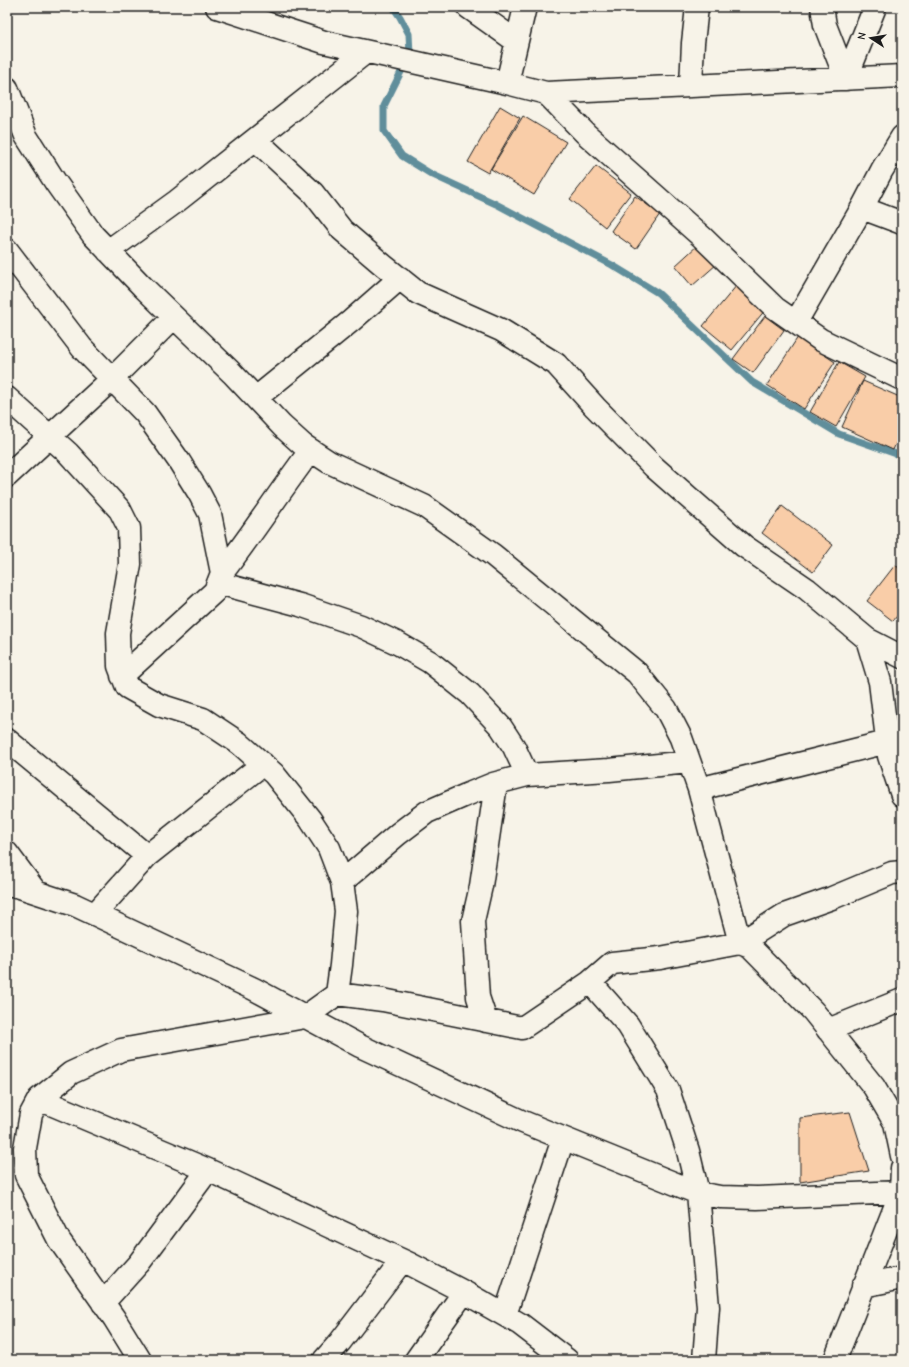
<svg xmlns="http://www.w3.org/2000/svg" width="909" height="1367" font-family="'Comic Neue',sans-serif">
  <rect width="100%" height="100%" fill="#f7f3e8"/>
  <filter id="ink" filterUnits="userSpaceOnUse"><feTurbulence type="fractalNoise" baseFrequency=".025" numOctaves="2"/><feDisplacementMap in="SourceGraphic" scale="8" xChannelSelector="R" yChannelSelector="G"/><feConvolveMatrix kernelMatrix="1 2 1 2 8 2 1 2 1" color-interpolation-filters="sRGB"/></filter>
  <g filter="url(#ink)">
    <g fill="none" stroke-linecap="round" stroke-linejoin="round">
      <path stroke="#618e9b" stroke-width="7" d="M393 7 400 17 409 34 410 54 384 106V131L402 156 431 174 496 204 612 265 658 293 752 382 839 434 902 456"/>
    </g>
    <path fill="#f9cda8" stroke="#1c1c1c" d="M593 7H614L594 11Z
      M500 106 520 118 488 173 468 162Z
      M523 116 566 142 534 195 491 169Z
      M596 166 631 193 605 227 570 199Z
      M635 196 660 214 636 249 611 231Z
      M699 244 717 264 692 286 675 266Z
      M737 285 766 309 732 350 703 326Z
      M765 316 784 330 753 373 733 359Z
      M798 337 835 362 804 409 767 385Z
      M839 362 865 377 836 427 810 412Z
      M863 381 902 398V430L893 450 842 427Z
      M782 506 833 545 813 572 762 533Z
      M895 565 902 570V610L893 621 867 601Z
      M850 1112 869 1171 800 1182V1118Z"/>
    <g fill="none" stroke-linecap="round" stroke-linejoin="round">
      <defs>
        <path id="minor" d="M217 7 324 42 507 83 546 93 902 76
          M468 7 516 41
          M822 7 825 25 846 79
          M846 79 875 7
          M507 83 525 7
          M691 86 693 43 697 7
          M7 88 26 136 56 183 93 235 142 286 232 373 282 426 303 445 329 462 424 506 493 555 637 673 666 709 681 738 699 789 740 943
          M546 93 586 134 702 237 775 308 821 340 902 379
          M256 140 313 193 342 230 383 265 418 293 501 330 556 364 595 407 654 467 744 546 807 589 867 639 902 657
          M862 208 902 223
          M7 250 82 348 145 413 179 461 199 493 210 514 222 573 215 591 122 676
          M108 251 177 201 366 52
          M796 322 862 208 882 170 902 137
          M7 398 68 453 120 510 129 528 130 564 118 633 119 666 127 687 159 705 203 719 239 743 274 774 310 819 329 848 342 882 346 911 341 965 337 994
          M256 398 351 321 400 278
          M7 476 112 379 174 317
          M222 573C253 533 280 491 311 450
          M218 583 300 605 361 626 399 644 430 662 470 694 501 727 514 747 527 775
          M867 639 880 682 889 756 902 795
          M7 740 147 856
          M699 789 887 742
          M7 853 36 892
          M342 882 398 834 427 812 466 795 493 784 527 775 609 770 689 762
          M7 886H17L75 905 254 989 360 1046 523 1122 698 1193 720 1197 757 1198 901 1192
          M95 914 147 856 263 764
          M740 943 750 947 813 1011 874 1087 895 1123 902 1156
          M590 982 628 1025 668 1090 688 1151 698 1193 708 1307 704 1360
          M486 1021 478 997 473 921 481 886 496 784
          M828 1030 902 1000
          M39 1099 208 1170 410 1264 464 1292
          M863 1286 902 1278
          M103 1303 139 1263 208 1170
          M505 1315 563 1139
          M140 1360 114 1318 59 1240 26 1175 25 1148 31 1114 39 1099 71 1073 121 1050 305 1017 337 994 383 1000 522 1028 590 982 612 963 660 958 740 943 784 915 832 898 892 873 902 872
          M324 1360 340 1342 402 1261
          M416 1360 464 1292 520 1324 567 1360
          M835 1360 901 1192 902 1168"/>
      </defs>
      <use href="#minor" stroke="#1c1c1c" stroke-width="25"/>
      <use href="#minor" stroke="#f7f3e8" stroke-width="22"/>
    </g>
  </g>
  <rect width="909" height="1367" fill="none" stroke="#f7f3e8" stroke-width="24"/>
  <rect x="12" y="12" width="885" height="1343" fill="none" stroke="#1c1c1c" stroke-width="1.5" filter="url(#ink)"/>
  <g transform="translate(871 38) rotate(282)" stroke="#f7f3e8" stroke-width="3" paint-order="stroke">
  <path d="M0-3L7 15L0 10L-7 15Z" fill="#1c1c1c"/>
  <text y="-6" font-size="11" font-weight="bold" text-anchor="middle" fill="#1c1c1c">N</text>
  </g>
</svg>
